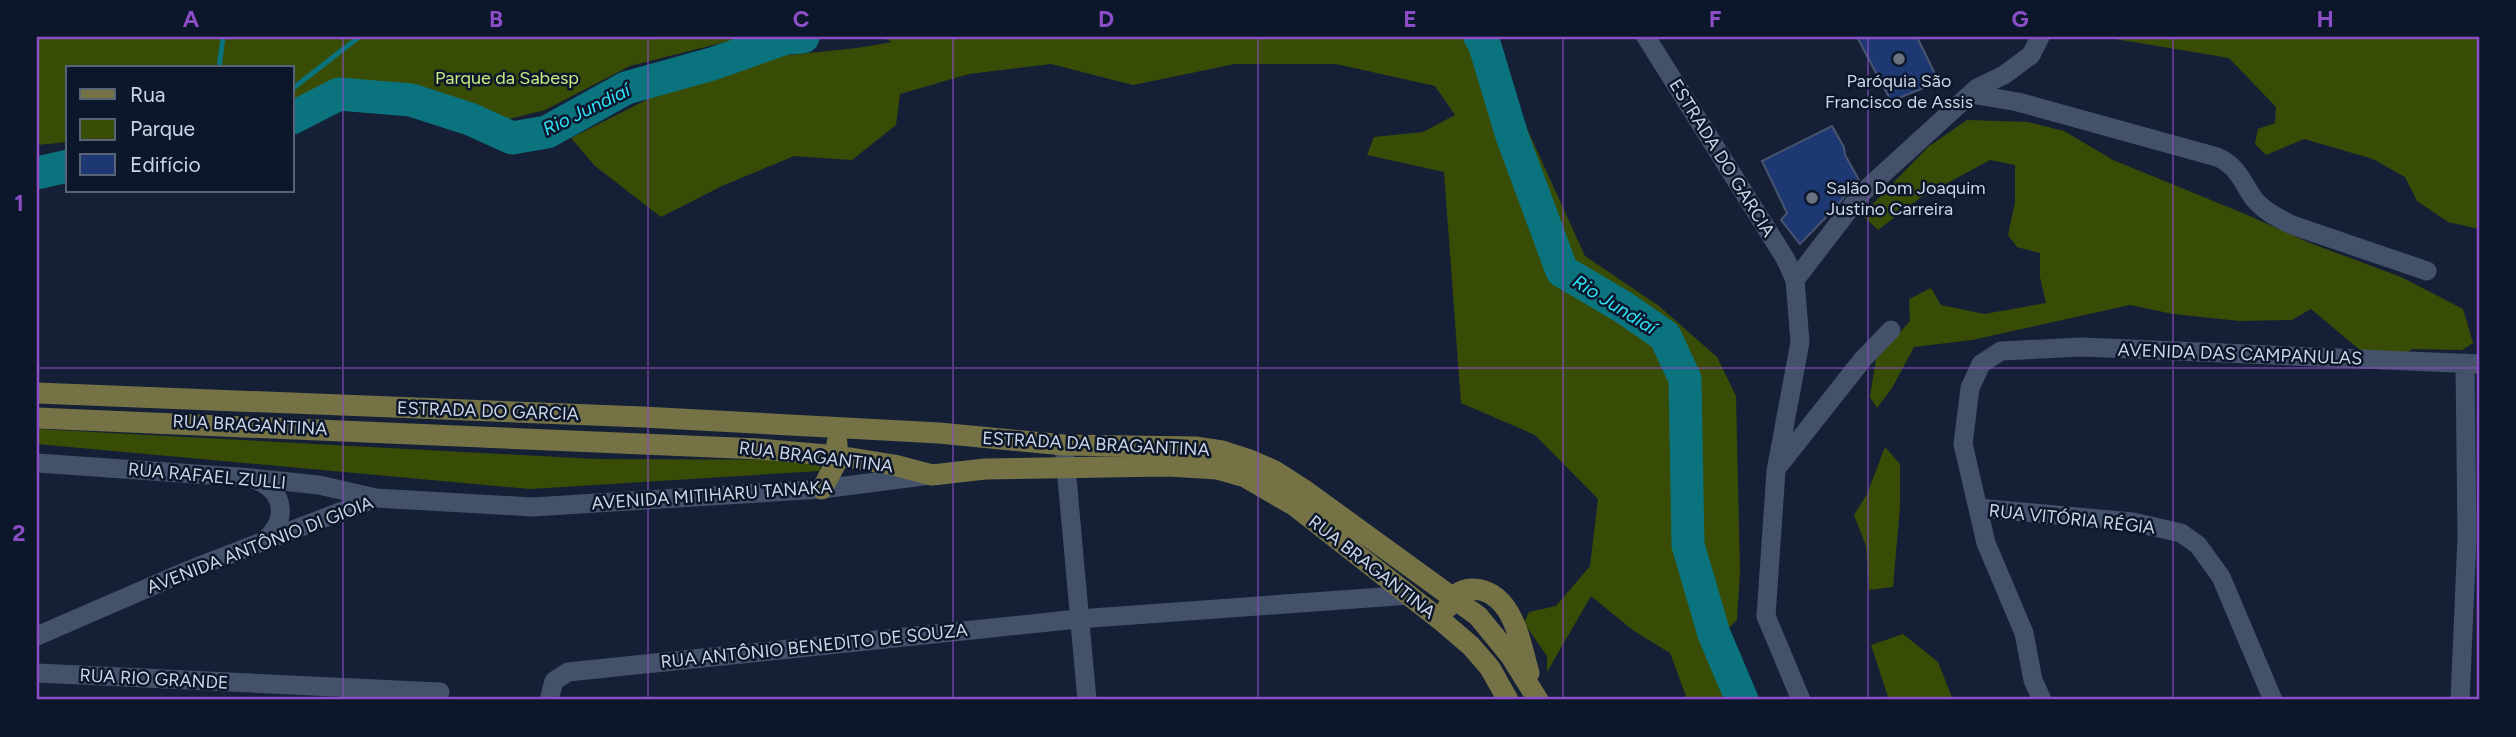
<svg xmlns="http://www.w3.org/2000/svg" width="2516" height="737" font-family="Figtree,sans-serif">
  <rect width="100%" height="100%" fill="#152036"/>
  <path fill="#394c06" d="M37 37H745L630 66 545 110 505 120 395 83 342 82 292 103V68H68V142L37 145Z
    M881 37H1490L1504 78 1585 256 1659 306 1717 357 1736 396 1740 571 1737 620 1706 650 1754 700H1681L1686 696 1670 653 1634 631 1591 596 1547 672V656L1524 623 1529 612 1556 606 1590 566 1598 499 1535 435 1461 403 1444 172 1367 155 1374 137 1423 132 1455 115 1435 86 1336 64H1235L1133 85 1051 64 969 74 900 94 896 125 852 160 794 156 722 186 661 217 595 166 571 138 664 91 779 56 857 48 892 42Z
    M2103 37H2479V229L2448 222 2417 201 2405 177 2373 159 2304 139 2266 155 2255 144 2258 129 2275 123 2276 107 2229 58Z
    M1967 120 2028 122 2064 131 2113 160 2245 214 2310 243 2401 277 2463 309 2473 343 2462 350 2412 349 2384 370 2311 309 2292 320 2240 321 2173 314 2130 305 1972 340 1914 347 1892 388 1877 408 1870 397 1876 359 1910 321 1909 299 1931 288 1941 305 1984 314 2046 303 2040 277V253L2017 247 2008 235 2015 202V165L1990 160 1920 198 1878 230 1862 215 1928 147Z
    M37 429 596 459 821 460 820 471 530 489 37 444Z
    M1885 447 1900 464V507L1893 587 1869 590 1866 546 1854 515 1867 494Z
    M1903 634 1938 662 1953 700H1889L1871 645Z"/>
  <g fill="none" stroke-linecap="round" stroke-linejoin="round">
    <path stroke="#0a737e" stroke-width="5" d="M219 68 223 37
      M292 89 359 37"/>
    <path stroke="#0a737e" stroke-width="33" d="M1480 37 1484 43 1512 136 1562 271 1623 307 1665 336 1685 379 1688 545 1714 634 1742 700
      M292 118 339 94 411 100 470 119 512 138 547 132 626 88 712 64 786 38 803 37
      M37 173 68 166"/>
  </g>
  <path fill="#1d3872" stroke="#48556f" stroke-width="2" d="M1857 37H1917L1939 82 1891 101Z
    M1832 126 1844 147 1845 155 1859 180 1834 209 1800 244 1781 220 1787 213 1762 161Z"/>
  <g fill="none" stroke-linecap="round" stroke-linejoin="round">
    <path stroke="#44516a" stroke-width="19" d="M1646 37 1785 258 1795 280 1800 342 1776 471 1766 616 1801 700
      M1971 94 2018 102 2217 157C2238 166 2242 182 2254 199 2264 211 2278 218 2292 225L2427 271
      M1795 280 1862 193 1977 88 2004 75 2031 55 2040 37
      M1064 445 1087 700
      M37 463 252 478 319 485 376 498
      M1780 464 1863 359 1891 330
      M256 480C287 493 287 521 264 541
      M1978 508 2133 522 2181 533 2198 545 2221 577 2273 700
      M37 636 189 570 376 498 533 507 822 489 931 475
      M37 673 440 692
      M549 700 554 681 568 672 1078 619 1410 595
      M2042 700 2033 680 2024 633 1986 543 1963 444 1970 388 1981 364 2001 351 2082 347 2479 364
      M2460 700 2467 538 2465 363"/>
    <path stroke="#757346" stroke-width="21" d="M37 393 643 417 939 433 1064 445 1195 447 1222 451 1250 460 1275 471 1303 489 1478 616 1510 655 1538 700
      M37 418 759 449 838 456 894 465 932 475 985 469 1168 466 1217 469 1245 477 1295 506 1443 622 1471 646 1490 668 1508 700
      M822 489 837 461V443
      M1448 607C1453 597 1459 589 1472 589 1513 590 1520 642 1529 673"/>
  </g>
  <path fill="none" stroke="#8b4ec6" stroke-width="2" stroke-opacity="0.55" d="M343 37V700M648 37V700M953 37V700M1258 37V700M1563 37V700M1868 37V700M2173 37V700M37 368H2479"/>
  <g fill="#6b7280" stroke="#0c172c" stroke-width="2.5">
    <circle cx="1899" cy="59" r="7"/>
    <circle cx="1812" cy="198" r="7"/>
  </g>
  <g text-anchor="middle" stroke-width="5" stroke-linejoin="round" paint-order="stroke">
    <g font-size="18" fill="#c8eb83" stroke="#0c172c">
      <text x="507" y="84">Parque da Sabesp</text>
    </g>
    <g font-size="18" fill="#cdd5e4" stroke="#0c172c">
      <text x="1899" y="87">Paróquia São<tspan x="1899" dy="21">Francisco de Assis</tspan></text>
      <text x="1826" y="194" text-anchor="start">Salão Dom Joaquim<tspan x="1826" dy="21">Justino Carreira</tspan></text>
    </g>
    <g font-size="18" fill="#cdd5e4" stroke="#0c172c">
      <text transform="translate(1722 158) rotate(58)" y="6">ESTRADA DO GARCIA</text>
      <text transform="translate(2240 354) rotate(2)" y="6">AVENIDA DAS CAMPANULAS</text>
      <text transform="translate(488 411) rotate(2)" y="6">ESTRADA DO GARCIA</text>
      <text transform="translate(250 425) rotate(3)" y="6">RUA BRAGANTINA</text>
      <text transform="translate(1096 444) rotate(3)" y="6">ESTRADA DA BRAGANTINA</text>
      <text transform="translate(816 457) rotate(7)" y="6">RUA BRAGANTINA</text>
      <text transform="translate(207 476) rotate(5)" y="6">RUA RAFAEL ZULLI</text>
      <text transform="translate(712 495) rotate(-4)" y="6">AVENIDA MITIHARU TANAKA</text>
      <text transform="translate(2072 519) rotate(6)" y="6">RUA VITÓRIA RÉGIA</text>
      <text transform="translate(260 545) rotate(-21)" y="6">AVENIDA ANTÔNIO DI GIOIA</text>
      <text transform="translate(1372 567) rotate(38)" y="6">RUA BRAGANTINA</text>
      <text transform="translate(814 646) rotate(-6)" y="6">RUA ANTÔNIO BENEDITO DE SOUZA</text>
      <text transform="translate(154 679) rotate(3)" y="6">RUA RIO GRANDE</text>
    </g>
    <g font-size="19" font-style="italic" fill="#30e2f7" stroke="#0c172c">
      <text transform="translate(586 109) rotate(-26)" y="7">Rio Jundiaí</text>
      <text transform="translate(1615 304) rotate(32)" y="7">Rio Jundiaí</text>
    </g>
  </g>
  <rect width="2516" height="737" fill="none" stroke="#0c172c" stroke-width="77"/>
  <rect x="66" y="66" width="228" height="126" fill="#0c172c" stroke="#596376" stroke-width="2"/>
  <rect x="80" y="89" width="35" height="10" fill="#757346" stroke="#596376" stroke-width="2"/>
  <text x="130" y="102" font-size="21" fill="#cdd5e4">Rua</text>
  <rect x="80" y="119" width="35" height="21" fill="#394c06" stroke="#596376" stroke-width="2"/>
  <text x="130" y="136" font-size="21" fill="#cdd5e4">Parque</text>
  <rect x="80" y="154" width="35" height="21" fill="#1d3872" stroke="#596376" stroke-width="2"/>
  <text x="130" y="172" font-size="21" fill="#cdd5e4">Edifício</text>
  <rect x="38" y="38" width="2440" height="660" fill="none" stroke="#8b4ec6" stroke-width="2.5"/>
  <g font-size="23" text-anchor="middle" font-weight="bold" fill="#8b4ec6">
    <text x="191" y="27">A</text>
    <text x="496" y="27">B</text>
    <text x="801" y="27">C</text>
    <text x="1106" y="27">D</text>
    <text x="1410" y="27">E</text>
    <text x="1715" y="27">F</text>
    <text x="2020" y="27">G</text>
    <text x="2325" y="27">H</text>
    <text x="19" y="211">1</text>
    <text x="19" y="541">2</text>
  </g>
</svg>
